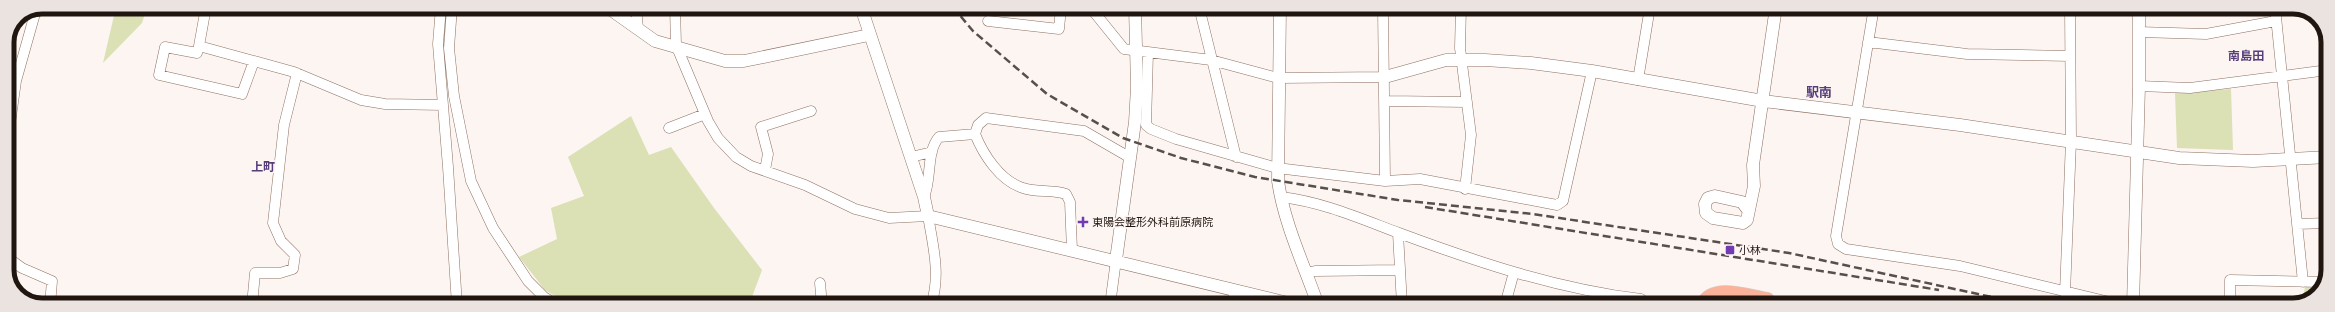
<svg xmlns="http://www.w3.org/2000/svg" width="2335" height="312" font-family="'Work Sans','Noto Sans JP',sans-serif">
  <rect width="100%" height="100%" fill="#fcf5f1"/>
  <path fill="#dbe0b5" d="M116 7H147L142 23 103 63Z
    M2231 89 2233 150 2177 148 2175 93Z
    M631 116 649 155 671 147 714 208 762 270 749 305H570L545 290 519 257 557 239 551 208 584 196 568 157Z
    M2305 286 2321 287 2316 296 2303 301Z"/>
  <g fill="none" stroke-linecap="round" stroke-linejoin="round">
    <defs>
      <path id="minor" d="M206 7 199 46 294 72 361 100 385 104 443 105
        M441 7 438 44 448 167 457 305
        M452 7 449 48 454 96 471 181 493 228 528 281 544 297 557 305
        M636 7 638 29
        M675 7 676 45 708 121 718 138 736 157 751 166 805 185 855 209 889 218 928 216C933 245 941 276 931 305
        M1090 7 1124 49 1211 60 1278 78 1385 77
        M1199 7 1236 157
        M1383 7 1385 181
        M1461 7 1460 48 1471 135 1465 189
        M1675 7 1687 9 1693 7
        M1874 7 1836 236 1838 244 1846 249 1960 266 2122 305
        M2275 7 2303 282
        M988 21 1059 29 1061 7
        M2139 32 2206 34 2276 21
        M1868 42 1967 54 2070 56
        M199 46 197 53 165 47 159 75 242 94 254 61
        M1148 52 1146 125 1151 129 1176 139 1277 168 1385 181 1420 179 1557 205 1563 201 1592 71
        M1638 80 1650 7
        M2139 86 2190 88 2328 70
        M1386 101 1467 102
        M669 128 705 114
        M7 145 16 81 36 10
        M911 157 932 152
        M765 170 768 154 761 127 811 111
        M924 197C932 178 926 152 939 137L975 134
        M1281 197C1323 202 1359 218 1399 233 1477 262 1557 289 1641 299
        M2297 224 2328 223
        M1398 233 1402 305
        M1072 250 1070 202 1066 194C1052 189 1037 193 1023 188 1000 181 983 154 975 134L978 125 986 118 1084 131 1129 157
        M7 257 22 268 52 281 50 305
        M1307 273 1315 271 1400 270
        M820 283 822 305
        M2065 293 2071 141 2070 7
        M252 305 255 273H280L293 269 295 255 281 241 273 223 284 125 297 73
        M832 305 932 304
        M1110 305 1116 260
        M1230 305 1236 291
        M1505 305 1514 272
        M2230 305V280L2323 282"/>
      <path id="tertiary" d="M607 7 655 41 725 61H744L869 35
        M861 7 924 197 928 216 1296 305
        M1280 7 1278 181C1284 223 1304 265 1318 305
        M1385 77 1446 60H1485L1531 63 1592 71 1763 101 1960 125 2179 158 2253 161 2328 157
        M1748 210 1742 202 1715 196 1708 198 1705 204 1706 213 1713 218 1743 223 1747 220 1754 186 1753 165 1776 7
        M1116 260 1135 122 1137 87 1135 7
        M2133 305 2139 86V7"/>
      <path id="primary" d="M1703 305C1713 284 1748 297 1767 300L1766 305"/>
    </defs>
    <use href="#minor" stroke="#8e7062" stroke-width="11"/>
    <use href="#tertiary" stroke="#8e7062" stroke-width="13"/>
    <use href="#primary" stroke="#d3d0cf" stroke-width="16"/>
    <use href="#minor" stroke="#fff" stroke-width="10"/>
    <use href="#tertiary" stroke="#fff" stroke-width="12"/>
    <use href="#primary" stroke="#fab39a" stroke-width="15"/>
    <path stroke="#594f4a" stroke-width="2.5" stroke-dasharray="8 4" stroke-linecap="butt" d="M953 7 973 31 1047 94 1123 138 1181 158 1255 177 1398 200 1533 214 1789 253 2010 301
      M1425 207 1939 290
      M2004 300 2036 305"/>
  </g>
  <g fill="#723bb2" stroke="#fcf5f1" stroke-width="1.5">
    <path d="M1081 216h4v4h4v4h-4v4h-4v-4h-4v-4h4z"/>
    <rect x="1725" y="245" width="10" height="10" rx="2"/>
  </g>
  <g text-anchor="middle" stroke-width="3.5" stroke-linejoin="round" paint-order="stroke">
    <g font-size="11" fill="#211510" stroke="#fcf5f1" text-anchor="start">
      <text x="1092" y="226">東陽会整形外科前原病院</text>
      <text x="1739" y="254">小林</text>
    </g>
    <g font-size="12" font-weight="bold" fill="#573e7b" stroke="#fcf5f1">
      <text x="2246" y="60">南島田</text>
      <text x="263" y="171">上町</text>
    </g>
    <g font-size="13" font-weight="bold" fill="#573e7b" stroke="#fcf5f1">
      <text x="1819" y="97">駅南</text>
    </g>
  </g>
  <path d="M0 0H2335V312H0ZM42 14H2293A28 28 0 0 1 2321 42V270A28 28 0 0 1 2293 298H42A28 28 0 0 1 14 270V42A28 28 0 0 1 42 14Z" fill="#eae3df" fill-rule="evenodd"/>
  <path fill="none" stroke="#211510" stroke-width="5" d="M42 14H2293A28 28 0 0 1 2321 42V270A28 28 0 0 1 2293 298H42A28 28 0 0 1 14 270V42A28 28 0 0 1 42 14Z"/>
</svg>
